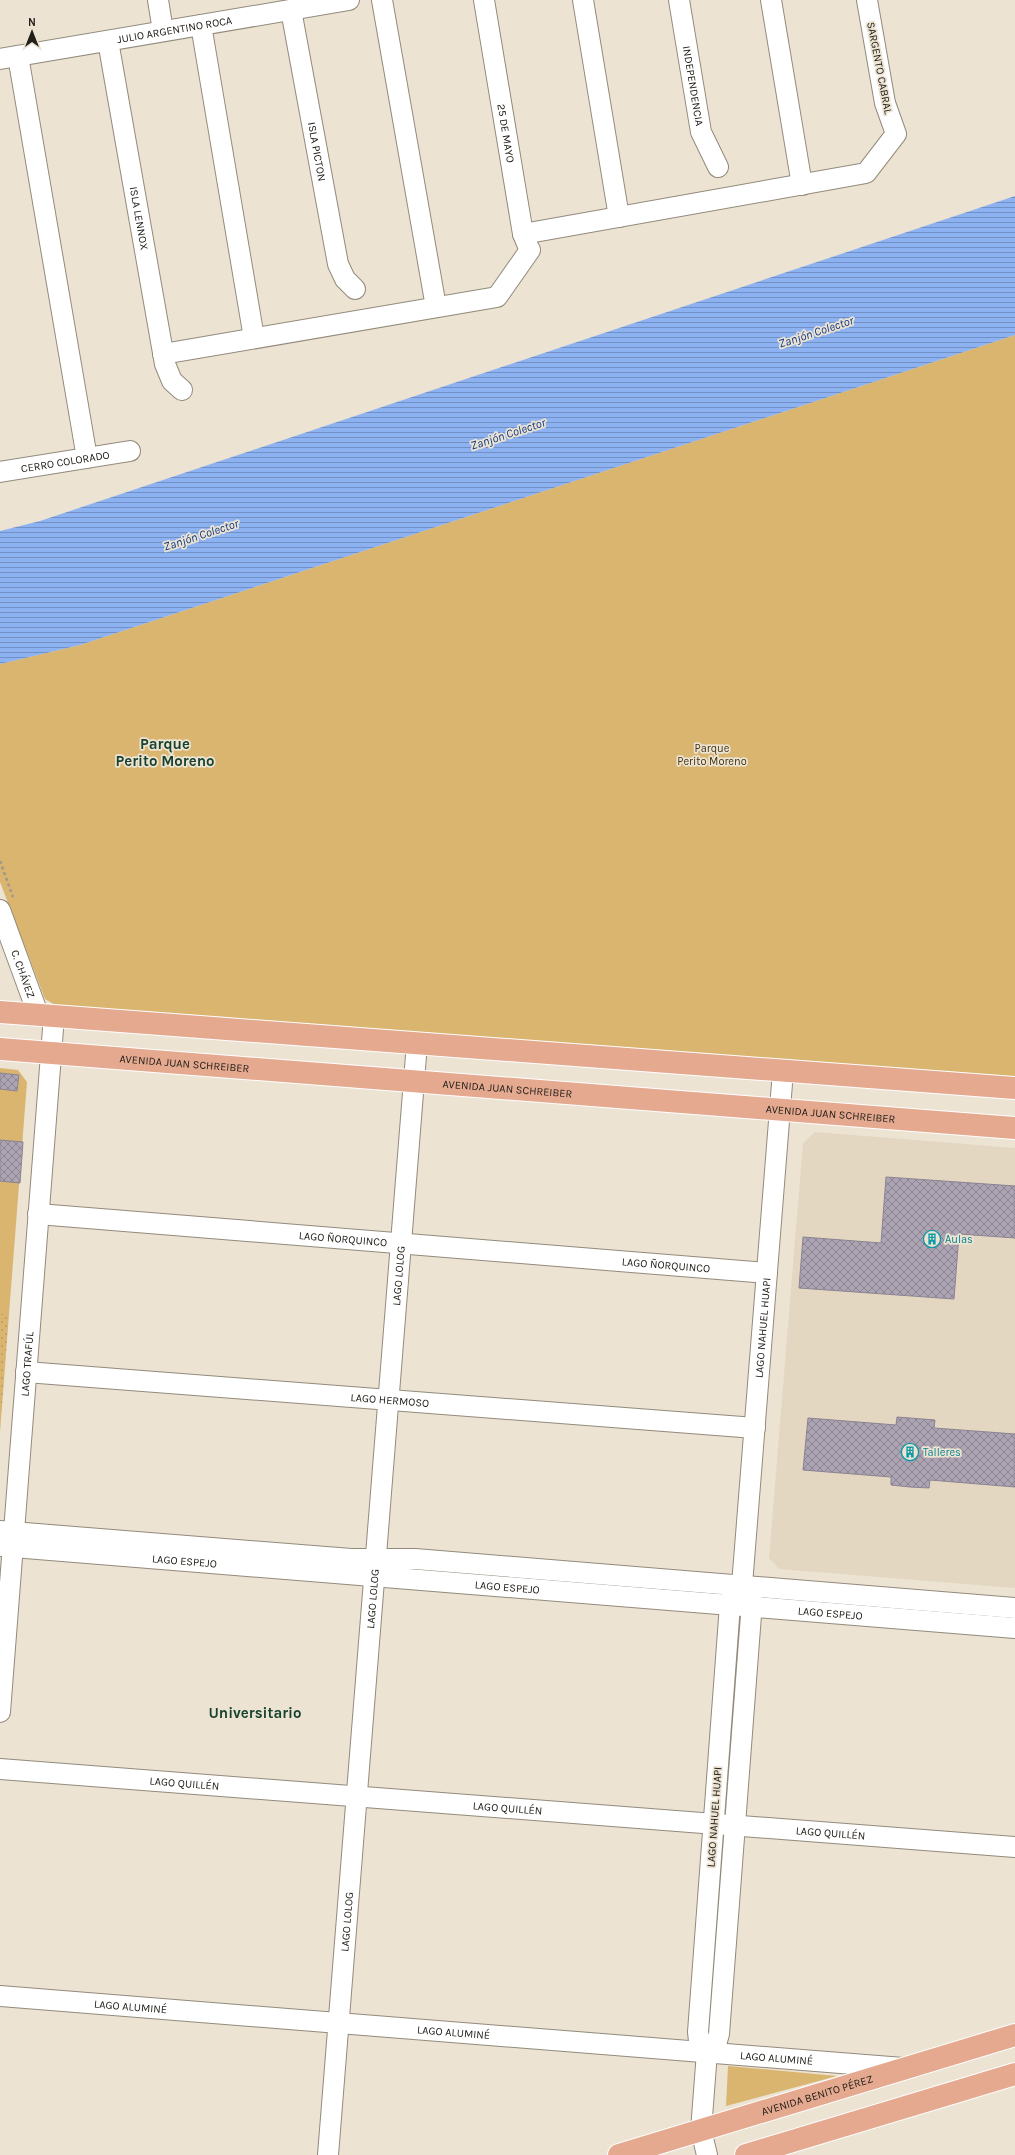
<svg xmlns="http://www.w3.org/2000/svg" width="1015" height="2155" font-family="Karla,sans-serif">
  <defs>
    <pattern id="grass-dots" width="8" height="8" patternUnits="userSpaceOnUse"><rect width="8" height="8" fill="#d9b56f"/><path d="M2 2h.1M6 6h.1" fill="none" stroke="#ba9b60" stroke-width="1.8" stroke-linecap="round"/></pattern>
    <pattern id="water-rules" width="6" height="5" patternUnits="userSpaceOnUse"><rect width="6" height="5" fill="#8cb2f2"/><path d="M0 2.5h6" fill="none" stroke="#7290c3"/></pattern>
    <pattern id="building-cross-hatch" width="8" height="8" patternUnits="userSpaceOnUse"><rect width="8" height="8" fill="#aca4b3"/><path d="M0 0l8 8M0 8l8-8" fill="none" stroke="#8c8591"/></pattern>
  </defs>
  <rect width="100%" height="100%" fill="#ece3d3"/>
  <path fill="#e4d7c1" d="M815 1132 1015 1148V1588L779 1569 769 1558 803 1143Z"/>
  <path fill="url(#grass-dots)" d="M0 1314H9L0 1432Z"/>
  <path fill="#d9b56f" d="M1015 335V1081L57 1006 45 999 0 882V664L80 645Z
    M0 1068 18 1070 27 1082 9 1314H0Z
    M728 2066 837 2076 726 2106Z"/>
  <path fill="url(#water-rules)" d="M1015 196V335L80 645 0 664V531L40 521Z"/>
  <path fill="url(#building-cross-hatch)" stroke="#8b8392" d="M0 1073 19 1075 17 1091 0 1089Z
    M0 1140 23 1142 20 1183 0 1181Z
    M886 1177 1015 1186V1238L959 1234 954 1299 799 1288 803 1237 881 1243Z
    M897 1417 935 1420 934 1428 1015 1434V1487L930 1480 929 1488 910 1487 891 1485V1477L803 1470 808 1418 896 1425Z"/>
  <g fill="none" stroke-linecap="round" stroke-linejoin="round">
    <defs>
      <g id="minor">
        <path d="M158 0 163 31"/>
        <path d="M382 0 436 307"/>
        <path id="s1" d="M484 0 523 234 528 246"/>
        <path d="M583 0 619 217"/>
        <path id="s2" d="M679 0 701 132 718 167"/>
        <path d="M771 0 802 185"/>
        <path id="s3" d="M291 10 338 264 345 279 355 289"/>
        <path d="M201 25 254 338"/>
        <path id="s4" d="M108 41 165 364 172 381 182 390"/>
        <path d="M18 56 87 458"/>
        <path id="s5" d="M0 59 349 0"/>
        <path d="M523 234 866 173 896 134 885 103 867 0"/>
        <path d="M163 354 497 297 530 250"/>
        <path id="s6" d="M0 472 130 451"/>
        <path id="s7" d="M0 910 38 1014"/>
        <path id="s8" d="M38 1214 767 1273"/>
        <path id="s9" d="M26 1372 755 1428"/>
        <path d="M0 1531 351 1559H415L1015 1608"/>
        <path id="s10" d="M0 1546 1015 1628"/>
        <path id="s11" d="M742 1585 783 1071"/>
        <path id="s12" d="M0 1712 54 1016"/>
        <path id="s13" d="M0 1769 1015 1847"/>
        <path id="s14" d="M0 1996 903 2068"/>
        <path id="s15" d="M328 2155 417 1043"/>
        <path d="M707 2155 701 2130 707 2052 717 2041 719 2034 752 1602 751 1591 742 1585 733 1590 730 1605 698 2032 699 2041 707 2052"/>
      </g>
      <g id="major">
        <path d="M0 1012 1015 1088"/>
        <path id="s16" d="M0 1049 1015 1128"/>
        <path id="s17" d="M619 2155 1015 2035"/>
        <path d="M746 2155 1015 2074"/>
      </g>
    </defs>
    <use href="#minor" stroke="#928a7b" stroke-width="22"/>
    <use href="#major" stroke="#fff" stroke-width="24"/>
    <path stroke="#9f988c" stroke-width="2.5" stroke-dasharray="3 3" stroke-linecap="butt" d="M0 861 13 897"/>
    <use href="#minor" stroke="#fff" stroke-width="20"/>
    <use href="#major" stroke="#e5a990" stroke-width="22"/>
  </g>
  <defs>
    <symbol id="building-ring" viewBox="-11 -11 22 22"><circle r="9.5" fill="#ece3d3" stroke="#0f9aa8" stroke-width="1.5"/><path d="M-4-6H4V6H1V3H-1V6H-4ZM-2.5-4.3h1.7v1.8h-1.7ZM.8-4.3h1.7v1.8H.8ZM-2.5-1h1.7V.8h-1.7ZM.8-1h1.7V.8H.8Z" fill="#0f9aa8"/></symbol>
  </defs>
  <g fill-rule="evenodd">
    <use href="#building-ring" x="922" y="1229" width="20" height="20"/>
    <use href="#building-ring" x="900" y="1442" width="20" height="20"/>
  </g>
  <g text-anchor="middle" stroke-width="3.5" stroke-linejoin="round" paint-order="stroke">
    <g font-size="11" fill="#23201a" stroke="#ece3d3">
      <text dy="4" stroke="none"><textPath href="#s5" startOffset="177">JULIO ARGENTINO ROCA</textPath></text>
      <text transform="translate(880 68) rotate(79)" y="4">SARGENTO CABRAL</text>
      <text dy="4" stroke="none"><textPath href="#s2" startOffset="87">INDEPENDENCIA</textPath></text>
      <text dy="4" stroke="none"><textPath href="#s1" startOffset="135">25 DE MAYO</textPath></text>
      <text dy="4" stroke="none"><textPath href="#s3" startOffset="144">ISLA PICTON</textPath></text>
      <text dy="4" stroke="none"><textPath href="#s4" startOffset="180">ISLA LENNOX</textPath></text>
      <text dy="4" stroke="none"><textPath href="#s6" startOffset="66">CERRO COLORADO</textPath></text>
      <text dy="4" stroke="none"><textPath href="#s7" startOffset="68">C. CHÁVEZ</textPath></text>
      <text dy="4" stroke="none"><textPath href="#s16" startOffset="185">AVENIDA JUAN SCHREIBER</textPath></text>
      <text dy="4" stroke="none"><textPath href="#s16" startOffset="509">AVENIDA JUAN SCHREIBER</textPath></text>
      <text dy="4" stroke="none"><textPath href="#s16" startOffset="833">AVENIDA JUAN SCHREIBER</textPath></text>
      <text dy="4" stroke="none"><textPath href="#s8" startOffset="306">LAGO ÑORQUINCO</textPath></text>
      <text dy="4" stroke="none"><textPath href="#s8" startOffset="630">LAGO ÑORQUINCO</textPath></text>
      <text dy="4" stroke="none"><textPath href="#s15" startOffset="882">LAGO LOLOG</textPath></text>
      <text dy="4" stroke="none"><textPath href="#s11" startOffset="258">LAGO NAHUEL HUAPI</textPath></text>
      <text dy="4" stroke="none"><textPath href="#s12" startOffset="349">LAGO TRAFÚL</textPath></text>
      <text dy="4" stroke="none"><textPath href="#s9" startOffset="365">LAGO HERMOSO</textPath></text>
      <text dy="4" stroke="none"><textPath href="#s10" startOffset="185">LAGO ESPEJO</textPath></text>
      <text dy="4" stroke="none"><textPath href="#s10" startOffset="509">LAGO ESPEJO</textPath></text>
      <text dy="4" stroke="none"><textPath href="#s15" startOffset="558">LAGO LOLOG</textPath></text>
      <text dy="4" stroke="none"><textPath href="#s10" startOffset="833">LAGO ESPEJO</textPath></text>
      <text dy="4" stroke="none"><textPath href="#s13" startOffset="185">LAGO QUILLÉN</textPath></text>
      <text dy="4" stroke="none"><textPath href="#s13" startOffset="509">LAGO QUILLÉN</textPath></text>
      <text transform="translate(714 1817) rotate(-86)" y="4">LAGO NAHUEL HUAPI</text>
      <text dy="4" stroke="none"><textPath href="#s13" startOffset="833">LAGO QUILLÉN</textPath></text>
      <text dy="4" stroke="none"><textPath href="#s15" startOffset="234">LAGO LOLOG</textPath></text>
      <text dy="4" stroke="none"><textPath href="#s14" startOffset="131">LAGO ALUMINÉ</textPath></text>
      <text dy="4" stroke="none"><textPath href="#s14" startOffset="455">LAGO ALUMINÉ</textPath></text>
      <text dy="4" stroke="none"><textPath href="#s14" startOffset="779">LAGO ALUMINÉ</textPath></text>
      <text dy="4" stroke="none"><textPath href="#s17" startOffset="207">AVENIDA BENITO PÉREZ</textPath></text>
    </g>
    <g font-size="11" fill="#403110" stroke="#ece3d3">
      <text x="712" y="752">Parque<tspan x="712" dy="13">Perito Moreno</tspan></text>
    </g>
    <g font-size="11" fill="#0d838f" stroke="#ece3d3" text-anchor="start">
      <text x="945" y="1243">Aulas</text>
      <text x="923" y="1456">Talleres</text>
    </g>
    <g font-size="12" font-style="italic" fill="#103a83" stroke="#ece3d3">
      <text transform="translate(816 332) rotate(-18)" y="4">Zanjón Colector</text>
      <text transform="translate(508 434) rotate(-18)" y="4">Zanjón Colector</text>
      <text transform="translate(201 535) rotate(-18)" y="4">Zanjón Colector</text>
    </g>
    <g font-size="15" font-weight="bold" fill="#16412c" stroke="#ece3d3">
      <text x="165" y="749">Parque<tspan x="165" dy="17">Perito Moreno</tspan></text>
      <text x="255" y="1718">Universitario</text>
    </g>
  </g>
  <g transform="translate(32 32)" stroke="#ece3d3" stroke-width="3" paint-order="stroke">
  <path d="M0-3L7 15L0 10L-7 15Z" fill="#23201a"/>
  <text y="-6" font-size="11" font-weight="bold" text-anchor="middle" fill="#23201a">N</text>
  </g>
</svg>
